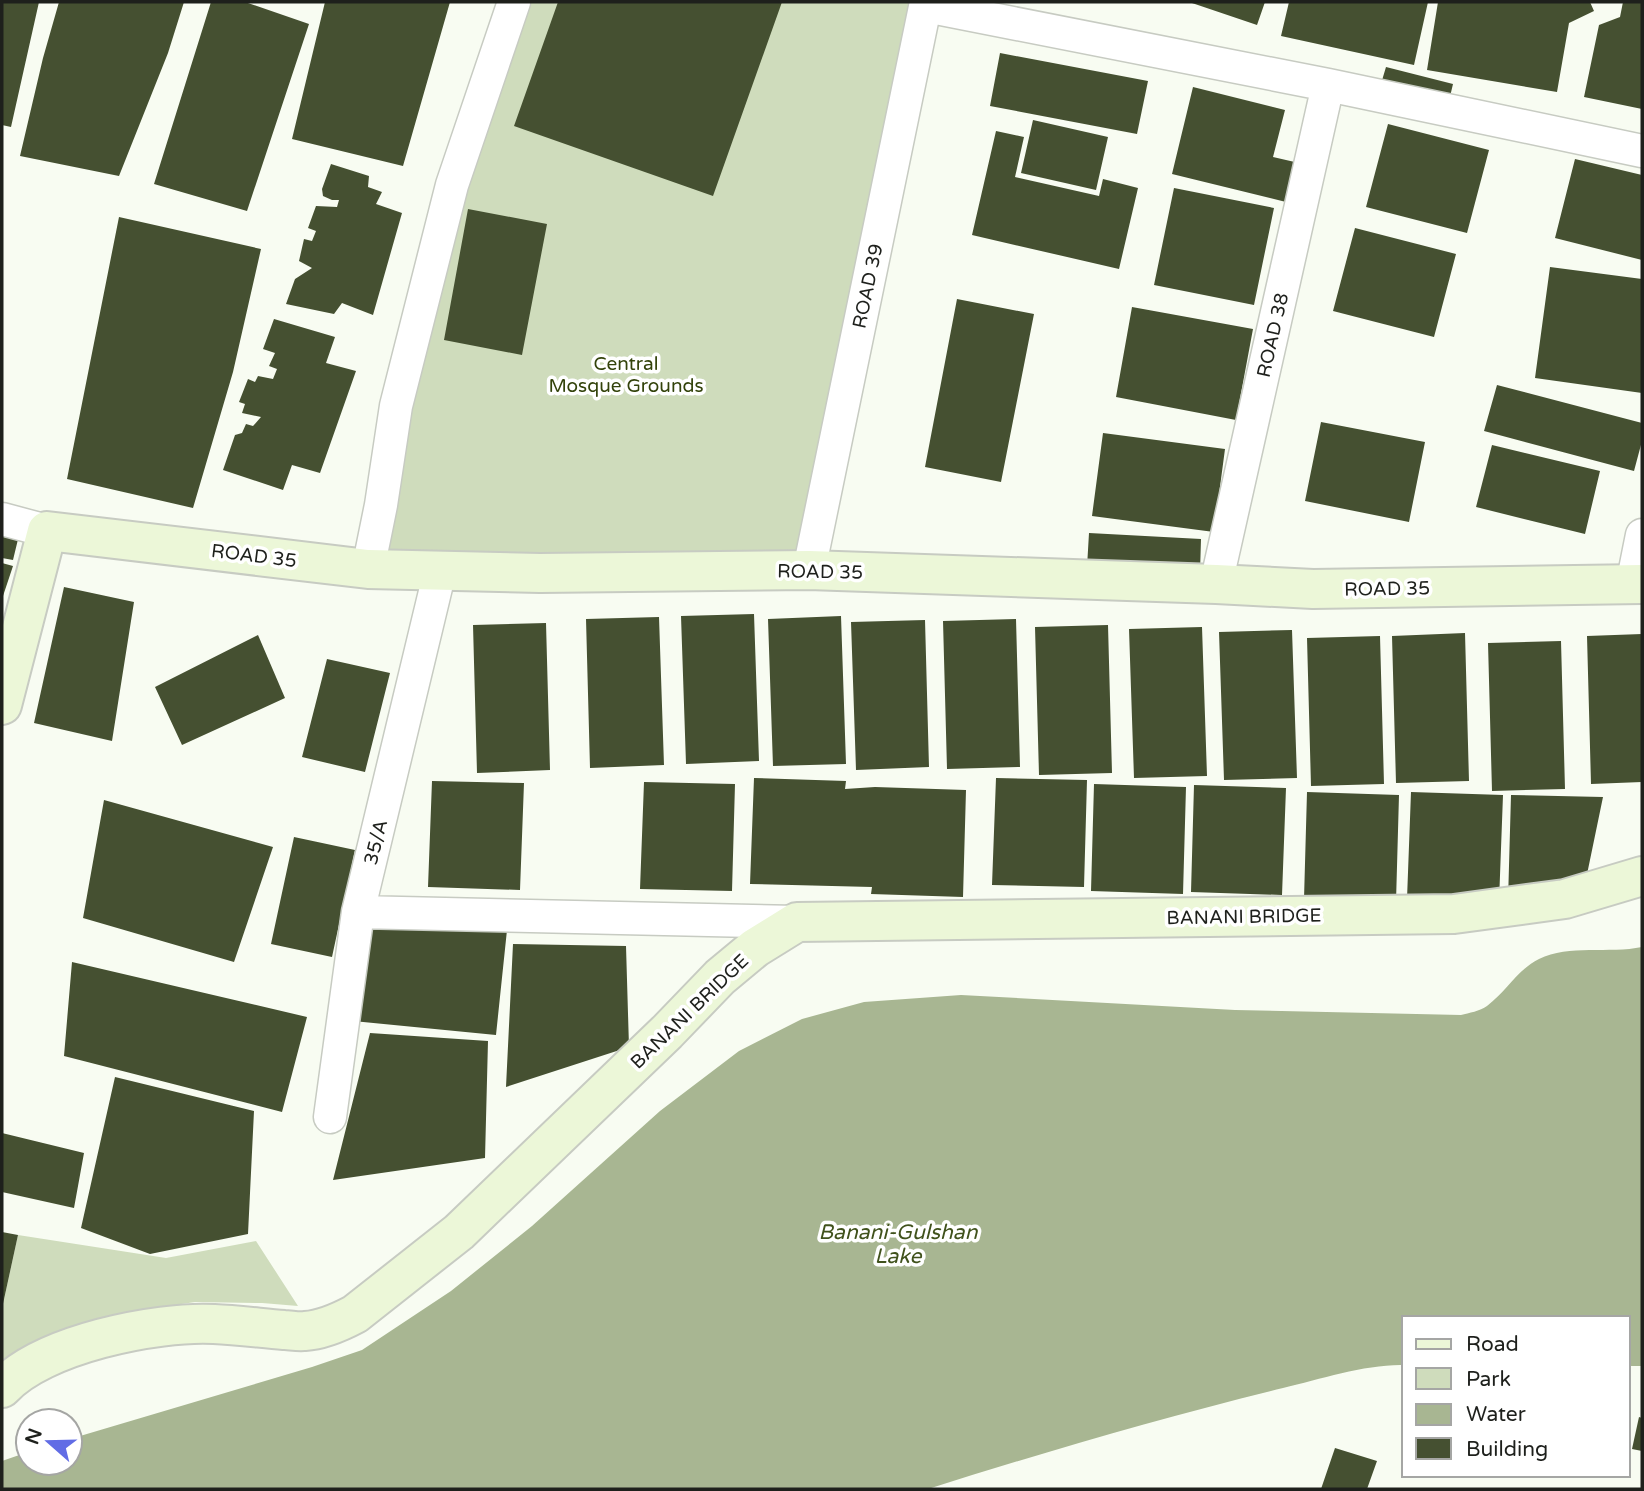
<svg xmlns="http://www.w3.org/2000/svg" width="1644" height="1491" font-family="'Varela Round',sans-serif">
  <rect width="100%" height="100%" fill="#f8fcf2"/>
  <path fill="#cfdcbc" d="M521 2H919L797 564 373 581 405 403Z
    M18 1235 166 1258 256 1241 298 1306 262 1303 195 1302 122 1313 65 1350 2 1385V1309Z"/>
  <path fill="#a8b692" d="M1642 947V1366H1628V1318H1404V1365C1366 1364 1321 1379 1283 1388 1164 1417 1045 1452 928 1489H2V1461L28 1452V1463H70V1439L312 1367 362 1350 451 1291 532 1226 660 1111 739 1051 802 1019 864 1002 961 995 1235 1010 1461 1015C1469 1013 1480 1011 1487 1006 1507 991 1516 971 1539 959 1569 944 1609 954 1642 947Z"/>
  <path fill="#455031" d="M2 2H39L11 127 2 125Z
    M59 2H184L168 53 119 176 20 156 43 58Z
    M211 2H245L309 24 247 211 154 184Z
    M325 2H450L403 166 292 139Z
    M558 2H782L713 196 514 126Z
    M1189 2H1265L1257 25Z
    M1289 2H1428L1414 65 1281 36Z
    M1438 2H1590L1594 11 1569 23 1557 92 1427 70Z
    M1623 2H1642V109L1584 97 1599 25 1620 17Z
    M1000 53 1148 81 1137 134 990 106Z
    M1386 67 1453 84 1448 105 1380 87Z
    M1193 87 1285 110 1273 157 1299 163 1290 203 1172 174Z
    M1033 120 1108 137 1096 190 1021 173Z
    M1388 124 1489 150 1467 233 1366 207Z
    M996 131 1024 137 1015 177 1099 196 1103 179 1138 188 1119 269 972 235Z
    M1575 159 1642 175V260L1555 238Z
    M331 164 369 176 368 187 382 192 376 204 402 213 373 315 342 303 334 314 286 304 295 279 312 268 299 261 304 239 312 241 316 231 308 228 316 206 337 207 339 200H332L323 196 322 189Z
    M1174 188 1274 208 1254 305 1154 285Z
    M468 209 547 224 522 355 444 340Z
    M119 217 261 249 233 372 193 508 67 479Z
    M1355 228 1456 254 1434 337 1333 311Z
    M1550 267 1642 279V393L1535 378Z
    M957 299 1034 314 1001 482 925 467Z
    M1132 307 1253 329 1236 420 1116 397Z
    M274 319 335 337 326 363 356 371 320 473 292 465 283 490 223 470 235 435 242 433 246 424 253 426 261 417 242 413 245 404 239 402 248 379 255 382 258 376 273 379 277 369 269 366 275 353 263 349Z
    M1497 385 1642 423V441L1634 471 1484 431Z
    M1321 422 1425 442 1409 522 1305 501Z
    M1103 433 1225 449 1214 532 1092 516Z
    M1492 445 1600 471 1585 534 1476 507Z
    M2 527 20 531 13 560 2 558Z
    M1089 533 1201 539 1200 573 1087 567Z
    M2 563 13 566 2 599Z
    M64 587 134 602 112 741 34 723Z
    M754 614 759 761 686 764 681 616Z
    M841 616 846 764 773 766 768 619Z
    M659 617 664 765 590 768 586 619Z
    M1016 619 1020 767 947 769 943 621Z
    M925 620 929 767 856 770 851 622Z
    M546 623 550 770 477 773 473 625Z
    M1108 625 1112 773 1039 775 1035 627Z
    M1202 627 1207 776 1134 778 1129 629Z
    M1292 630 1297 778 1224 780 1219 632Z
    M1465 633 1469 781 1396 783 1392 636Z
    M1642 634V782L1591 784 1587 636Z
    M258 635 285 698 182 745 155 687Z
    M1380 636 1384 784 1311 786 1307 638Z
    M1561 641 1565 789 1492 791 1488 643Z
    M327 659 390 673 365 772 302 757Z
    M754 778 846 781 845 789 875 787 966 790 963 897 871 894 872 887 750 884Z
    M996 778 1087 780 1084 887 992 885Z
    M432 781 524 783 520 890 428 887Z
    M644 782 735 784 732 891 640 889Z
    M1094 784 1186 787 1183 894 1091 891Z
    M1194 785 1286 788 1282 895 1191 892Z
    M1307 792 1399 795 1396 902 1304 899Z
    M1411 792 1503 795 1499 902 1407 899Z
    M1511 795 1603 797 1585 884 1508 901Z
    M104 800 273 847 234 962 83 918Z
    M294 837 355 850 332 957 271 944Z
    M365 915 507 930 496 1035 353 1021Z
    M513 944 626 946 629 1047 506 1087Z
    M72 962 307 1017 282 1112 64 1056Z
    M370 1033 488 1041 485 1158 333 1180Z
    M115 1077 254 1111 248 1234 150 1254 81 1228Z
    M2 1133 84 1153 74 1208 2 1192Z
    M2 1232 18 1235 3 1304H2Z
    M1639 1417 1642 1418V1451L1632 1449Z
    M1335 1448 1377 1461 1367 1489H1321Z"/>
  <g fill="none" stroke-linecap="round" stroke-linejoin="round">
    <defs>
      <path id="minor" d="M926 6 1328 85 1642 151
        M2 519 47 531
        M368 569 381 505 396 406 452 185 514 2
        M809 570 926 2
        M1216 584 1328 85
        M1632 585 1642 535
        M358 912 797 922
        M330 1117 358 912 440 571"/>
      <path id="secondary" d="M2 705 47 531 368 569 540 573 809 570 1216 584 1313 589 1642 584
        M2 1388C42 1344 156 1321 214 1324 237 1325 260 1328 284 1330 290 1330 298 1332 305 1331 323 1330 340 1322 355 1314L459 1232 667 1032 720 977 755 948 797 922 1454 914 1565 899 1642 876"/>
    </defs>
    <use href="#minor" stroke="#c7cbc2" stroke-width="35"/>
    <use href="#secondary" stroke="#c7cbc2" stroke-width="42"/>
    <use href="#minor" stroke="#fff" stroke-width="32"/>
    <use href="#secondary" stroke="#ecf7d8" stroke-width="38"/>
  </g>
  <g text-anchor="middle" stroke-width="7" stroke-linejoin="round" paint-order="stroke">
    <g font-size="19" fill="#1e201c" stroke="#fff">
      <text transform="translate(867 286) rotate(-78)" y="7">ROAD 39</text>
      <text transform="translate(1272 335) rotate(-77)" y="7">ROAD 38</text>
      <text transform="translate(254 555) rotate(7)" y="7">ROAD 35</text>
      <text transform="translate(820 571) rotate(1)" y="7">ROAD 35</text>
      <text transform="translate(1387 588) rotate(-1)" y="7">ROAD 35</text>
      <text transform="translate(375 842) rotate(-76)" y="7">35/A</text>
      <text transform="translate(1244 916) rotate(-1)" y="7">BANANI BRIDGE</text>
      <text transform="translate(689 1011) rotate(-44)" y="7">BANANI BRIDGE</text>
    </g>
    <g font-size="19" fill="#33430b" stroke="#fff">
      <text x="626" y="370">Central<tspan x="626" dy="22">Mosque Grounds</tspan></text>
    </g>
    <g font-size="21" font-style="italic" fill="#40521c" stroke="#fff">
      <text x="898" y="1239">Banani-Gulshan<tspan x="898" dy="24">Lake</tspan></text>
    </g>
  </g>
  <rect width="1644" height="1491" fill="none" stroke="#1e201c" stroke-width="7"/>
  <rect x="1402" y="1316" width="228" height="161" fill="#ffffff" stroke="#a5a6a4" stroke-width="2"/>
  <rect x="1416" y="1339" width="35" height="10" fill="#ecf7d8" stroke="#a5a6a4" stroke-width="2"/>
  <text x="1466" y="1351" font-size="21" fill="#1e201c">Road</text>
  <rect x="1416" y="1368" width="35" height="21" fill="#cfdcbc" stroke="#a5a6a4" stroke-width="2"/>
  <text x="1466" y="1386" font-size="21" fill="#1e201c">Park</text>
  <rect x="1416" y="1404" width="35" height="21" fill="#a8b692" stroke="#a5a6a4" stroke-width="2"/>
  <text x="1466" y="1421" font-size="21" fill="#1e201c">Water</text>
  <rect x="1416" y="1438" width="35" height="21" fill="#455031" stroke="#a5a6a4" stroke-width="2"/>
  <text x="1466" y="1456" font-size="21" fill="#1e201c">Building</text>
  <g transform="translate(49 1442) rotate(290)"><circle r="33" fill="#ffffff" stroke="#a5a6a4" stroke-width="2"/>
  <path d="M0-5L12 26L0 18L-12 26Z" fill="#616ce5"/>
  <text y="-10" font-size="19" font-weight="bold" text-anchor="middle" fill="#1e201c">N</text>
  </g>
</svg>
